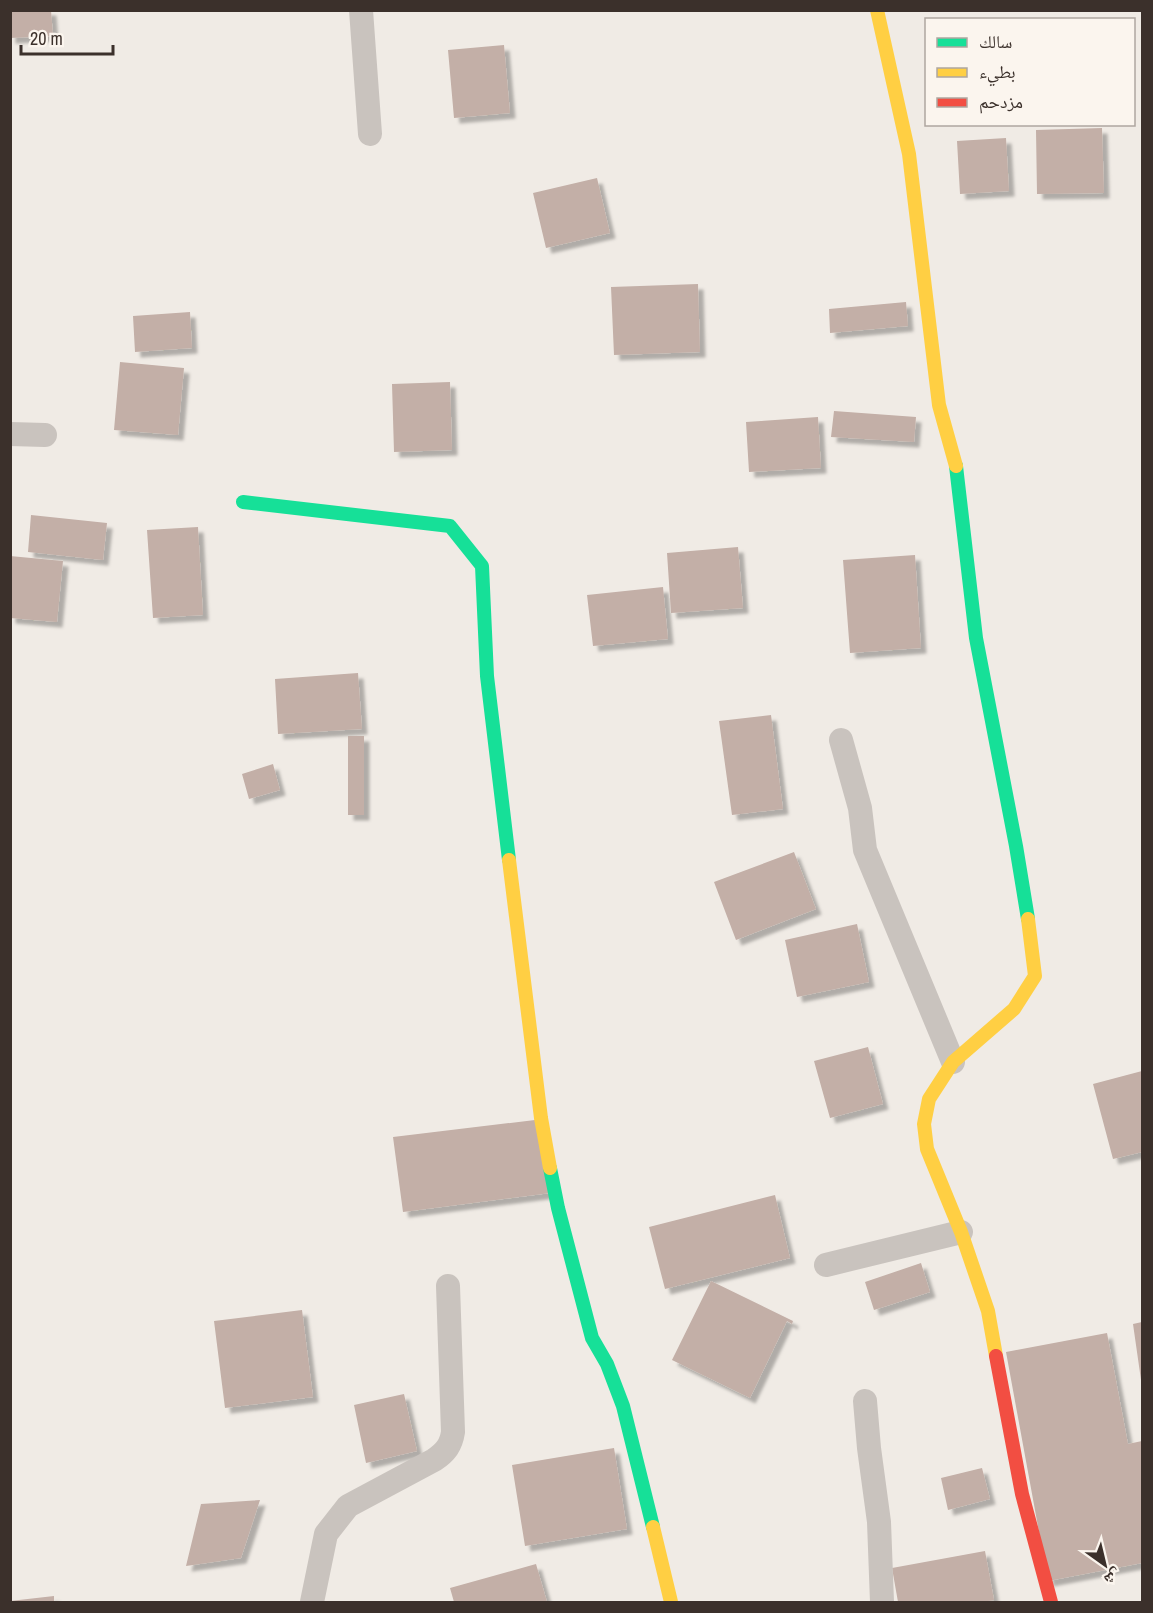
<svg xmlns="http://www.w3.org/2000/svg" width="1153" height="1613" font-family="'Archivo Narrow','Noto Naskh Arabic',sans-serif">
  <defs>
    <filter id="shadow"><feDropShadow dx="5.5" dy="5.5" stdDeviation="1.5" flood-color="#0004"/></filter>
  </defs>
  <rect width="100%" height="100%" fill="#f0ebe5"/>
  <path fill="#c3afa7" filter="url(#shadow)" d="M10 10H51L53 36 10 38Z
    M504 45 510 113 454 118 448 50Z
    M1102 128 1104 193 1037 194 1036 130Z
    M1006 138 1009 191 960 194 957 141Z
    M597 178 610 233 546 248 533 193Z
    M698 284 700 352 614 355 611 287Z
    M906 302 908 326 830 333 829 309Z
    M190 312 192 348 135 352 133 316Z
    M120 362 184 368 178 435 114 430Z
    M450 382 452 450 394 452 392 384Z
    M834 411 916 417 914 442 831 437Z
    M818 417 821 468 749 472 746 422Z
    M31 515 107 523 103 560 28 552Z
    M198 527 203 615 153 618 147 530Z
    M738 547 743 608 671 613 667 553Z
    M915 555 921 648 850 653 843 560Z
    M10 556 63 561 57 622 10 618Z
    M663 587 668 639 593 646 587 595Z
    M358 673 362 729 278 734 275 679Z
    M771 715 783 809 732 815 719 721Z
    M348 736H364V815H348Z
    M273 764 280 790 249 799 242 774Z
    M794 852 816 909 736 940 714 882Z
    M857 924 869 982 797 997 785 940Z
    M868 1047 883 1104 830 1118 814 1061Z
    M1142 1071V1152L1113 1159 1093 1084Z
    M535 1120 550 1193 403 1212 393 1137Z
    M775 1195 790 1258 665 1289 649 1227Z
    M921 1263 930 1292 874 1310 865 1282Z
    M711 1281 793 1321 792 1324 787 1321 750 1398 672 1360Z
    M302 1310 313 1397 225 1408 214 1321Z
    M1142 1322V1380H1141L1133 1324Z
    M1107 1333 1128 1444 1142 1441V1563L1048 1581 1006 1352Z
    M404 1394 417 1451 366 1463 354 1405Z
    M614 1448 627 1529 525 1546 512 1465Z
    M982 1468 990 1499 948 1510 941 1478Z
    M260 1500 241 1558 186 1566 201 1504Z
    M985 1551 994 1600 982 1602H898L892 1568Z
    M536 1564 547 1602H454L450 1588Z
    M54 1596V1602H10V1601Z"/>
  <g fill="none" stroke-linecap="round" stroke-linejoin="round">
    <path stroke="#c9c3be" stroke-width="24" d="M361 10 370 134
      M10 434 45 435
      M841 740 860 808 865 850 953 1062
      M826 1265 961 1232
      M865 1401 869 1448 879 1522 882 1602
      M312 1602 326 1534 348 1506 434 1460C446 1452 451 1445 453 1432L448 1286"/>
    <path stroke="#16e098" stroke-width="14" d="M956 466 976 638 1016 846 1028 919
      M243 502 450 526 482 566 487 676 509 860
      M550 1168 558 1208 592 1338 607 1364 623 1406 653 1527"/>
    <path stroke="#ffcf43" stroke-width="14" d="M877 10 909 154 939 405 956 466
      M509 860 541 1118 550 1168
      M996 1356 988 1311 961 1232 927 1149 924 1124 929 1099 953 1062 1014 1009 1035 976 1028 919
      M653 1527 671 1602"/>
    <path stroke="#f24e42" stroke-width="14" d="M996 1356 1022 1494 1051 1602"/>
  </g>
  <rect width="1153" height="1613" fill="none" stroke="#3b302b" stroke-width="24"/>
  <rect x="925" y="18" width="210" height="108" fill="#fbf5ee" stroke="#aea6a0" stroke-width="1.5"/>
  <rect x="937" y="38" width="30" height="9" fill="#16e098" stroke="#aea6a0" stroke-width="1.5"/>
  <text x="979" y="48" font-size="18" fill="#3b302b">سالك</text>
  <rect x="937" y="68" width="30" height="9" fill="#ffcf43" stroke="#aea6a0" stroke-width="1.5"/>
  <text x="979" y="78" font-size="18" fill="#3b302b">بطيء</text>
  <rect x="937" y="98" width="30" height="9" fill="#f24e42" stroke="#aea6a0" stroke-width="1.5"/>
  <text x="979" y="108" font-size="18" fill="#3b302b">مزدحم</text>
  <g transform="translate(1105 1565) rotate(146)" stroke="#fbf5ee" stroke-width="4.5" paint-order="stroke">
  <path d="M0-4.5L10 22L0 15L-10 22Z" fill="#3b302b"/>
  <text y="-9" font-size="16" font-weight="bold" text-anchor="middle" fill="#3b302b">ش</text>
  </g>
  <path d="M21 45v9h92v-9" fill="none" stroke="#3b302b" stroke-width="3"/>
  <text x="30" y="45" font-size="18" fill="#3b302b" stroke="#fbf5ee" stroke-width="4.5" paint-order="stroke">20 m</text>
</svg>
